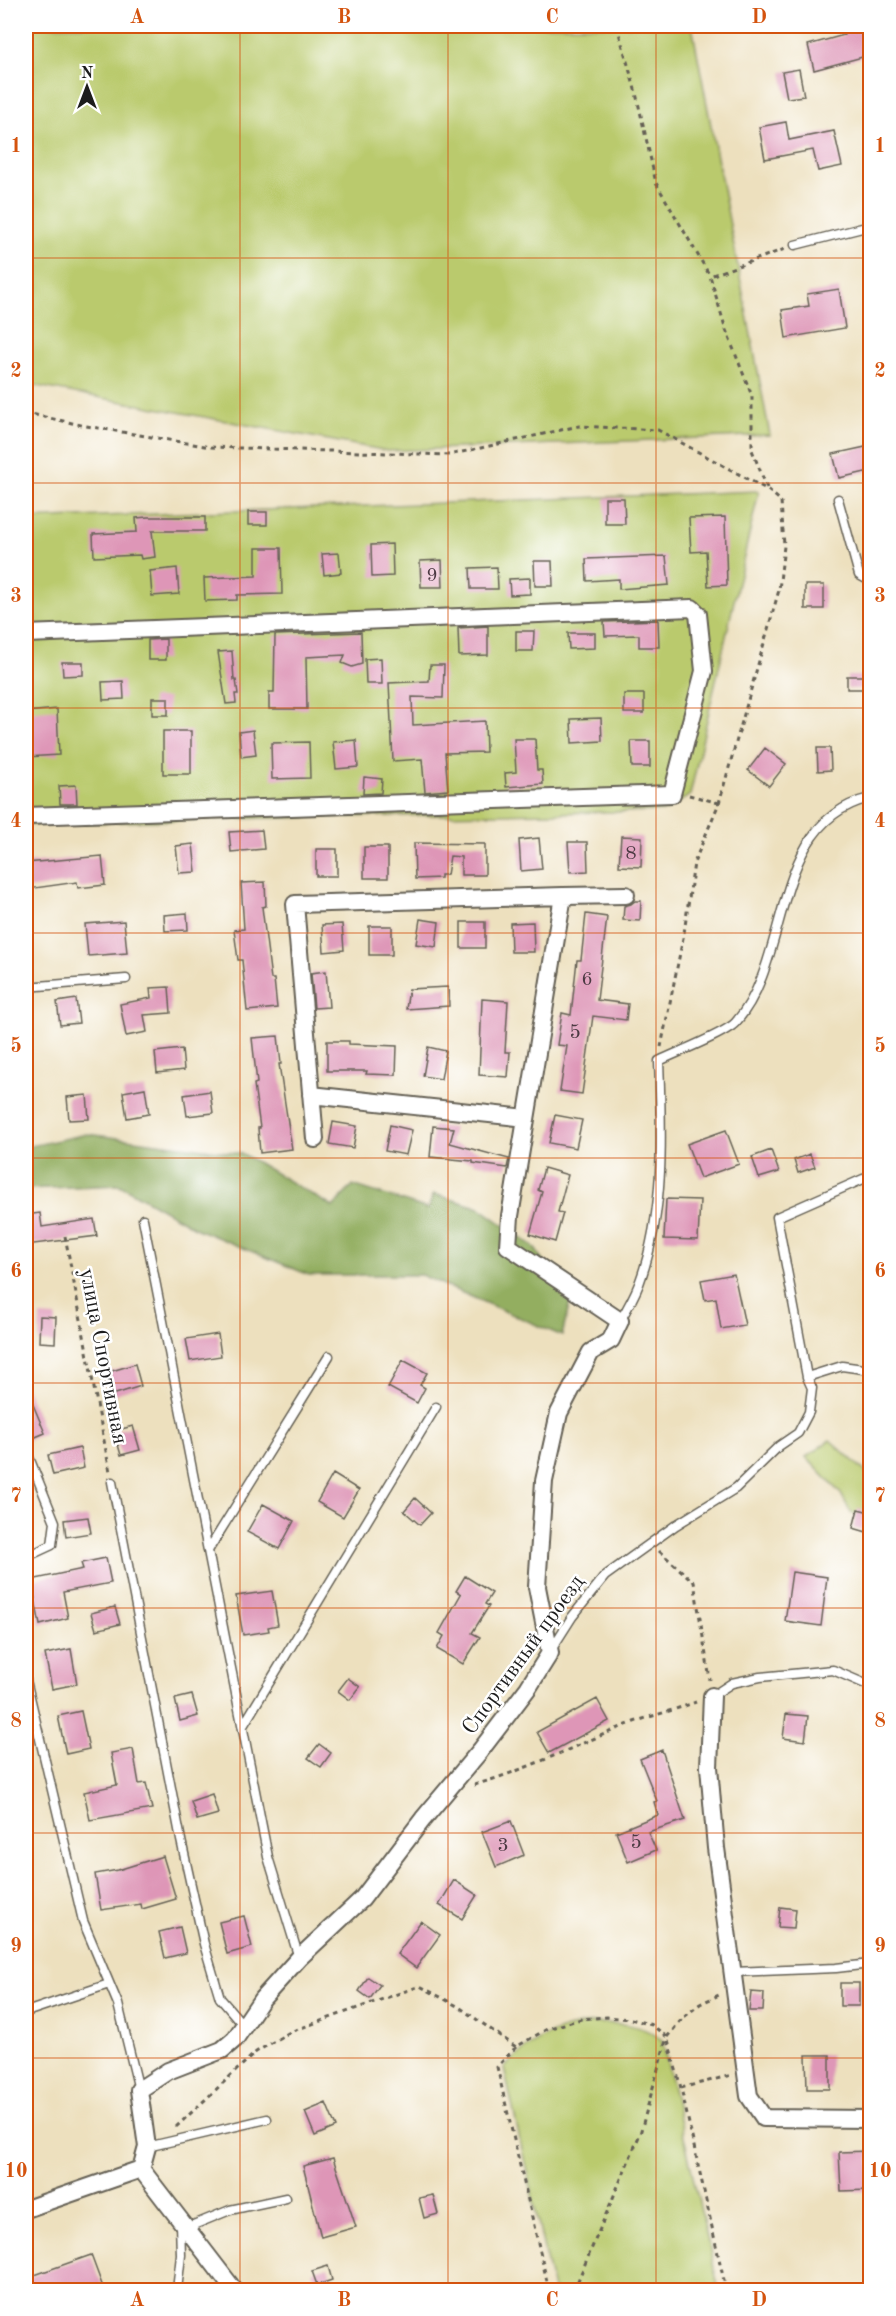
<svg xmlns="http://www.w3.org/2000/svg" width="896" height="2316" font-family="'Old Standard TT',serif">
  <rect width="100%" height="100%" fill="#fff"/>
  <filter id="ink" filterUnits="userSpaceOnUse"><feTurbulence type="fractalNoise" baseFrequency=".0167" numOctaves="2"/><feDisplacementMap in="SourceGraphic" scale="12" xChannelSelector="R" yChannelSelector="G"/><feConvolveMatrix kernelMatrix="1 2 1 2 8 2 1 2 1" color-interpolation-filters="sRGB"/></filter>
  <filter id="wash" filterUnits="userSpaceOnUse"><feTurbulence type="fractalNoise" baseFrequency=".008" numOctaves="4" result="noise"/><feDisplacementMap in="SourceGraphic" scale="24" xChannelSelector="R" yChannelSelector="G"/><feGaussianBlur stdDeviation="1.35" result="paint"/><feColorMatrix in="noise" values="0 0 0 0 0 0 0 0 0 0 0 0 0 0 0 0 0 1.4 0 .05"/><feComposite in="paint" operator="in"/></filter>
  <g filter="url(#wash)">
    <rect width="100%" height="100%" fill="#ede0be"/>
    <path fill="#baca6d" stroke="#6b7344" stroke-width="1.5" d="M26 26H692L770 435 388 451 26 384Z
      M759 491 690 795 666 811 214 819 26 825V519Z
      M830 1440 870 1476V1519L851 1513 841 1494 806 1457Z
      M594 2023C619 2023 641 2023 662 2040L719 2290H553L504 2068C531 2041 555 2027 594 2023Z"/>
    <path fill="#93ae60" stroke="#58653e" stroke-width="1.5" d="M87 1134 243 1154 333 1207 353 1185 428 1209 434 1194 480 1208 534 1247 570 1302 562 1336 421 1275H309L197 1229 120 1185 26 1189V1147Z"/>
    <g id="blocks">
      <path fill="#de96b7" d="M842 26H863L870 55 814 70 808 45 844 35Z
        M799 69 804 96 787 98 782 72Z
        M786 122 789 140 834 131 842 166 818 171 813 150 765 159 759 127Z
        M839 289 845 328 786 338 782 310 809 306 807 294Z
        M870 446V471L839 478 833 454Z
        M605 498H624L625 524H605Z
        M248 512H267V525H248Z
        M148 517H205V531H152L155 557 141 559 140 555 94 557 93 534 137 532 136 518Z
        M725 517 727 585 708 586 706 551 691 552 689 518Z
        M392 544 393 576 372 577 371 545Z
        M256 548H281L282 594 237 595V600L205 601 204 578 256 576Z
        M339 553 341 573 324 575 322 554Z
        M666 556 669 585 619 589V579L587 581 586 559Z
        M442 560 443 587H421L420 561Z
        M534 561H552L553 586H535Z
        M497 567 498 589H471L470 568Z
        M177 568 179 594 152 596 150 571Z
        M530 578V594L510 595 509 579Z
        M805 585H824V609H805Z
        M658 620 659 647H639V635L605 636 604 622Z
        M488 626V655L459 656 458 628Z
        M516 631H534L533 651H516Z
        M361 632 362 664 352 667 342 663 345 655 306 657 307 709H269V692H274L275 635Z
        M568 633H595V648L569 649Z
        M166 639V660H148V640Z
        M232 651 234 680H236L238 694H235L236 703 226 704 218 652Z
        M381 658 382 684H366L365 659Z
        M62 662H83V675L63 676Z
        M430 665H444L443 698 412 697 413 725 485 721 486 752 445 753 448 790 425 792 422 759 393 761 389 683 429 681Z
        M847 676H866L867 689H847Z
        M123 681 124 699 103 700 102 682Z
        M624 694H644V713H624Z
        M152 698H168V715H152Z
        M57 709 59 755 26 757V712Z
        M601 718 602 741 572 743 571 719Z
        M253 730 256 755 241 757 239 732Z
        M163 731H191V774H163Z
        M514 739H535L537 770H542L543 784 506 787 505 773 516 772Z
        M356 740 358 767 336 769 333 742Z
        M631 741H650V767H632Z
        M309 742 310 778 272 779 271 743Z
        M765 748 786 764 769 786 748 770Z
        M817 748H830L831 770 818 771Z
        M364 777 382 779 381 793 363 794Z
        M76 785 77 804H60L59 786Z
        M262 830 264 849 231 852 229 832Z
        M621 836 642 837 641 867 619 866Z
        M539 838 542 869 521 871 519 840Z
        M568 842H587L588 871 570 872Z
        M414 843 485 844V875H461V857L450 856 447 875H441V878L415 879Z
        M193 844 196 872 179 873 176 846Z
        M364 847H388V878H364Z
        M316 849H337V876H316Z
        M102 856 105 885 78 888 77 882 28 889 26 863Z
        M265 882 266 906 262 907 271 979H274L277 1008 247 1011 242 960H238L234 930 244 929 241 883Z
        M635 901H641L640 921 623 920 624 906 631 904Z
        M187 913 188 930 165 931 164 915Z
        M586 914 607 917 597 1000 628 1004 626 1020 593 1016 582 1094 560 1091 567 1046 557 1045 562 1013 571 1015 577 960H581Z
        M420 919 439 922 436 947 416 944Z
        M124 921 127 953 88 956 85 924Z
        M461 922H485V948H461Z
        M533 922 534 952H511L510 923Z
        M342 924 344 950 324 952 322 925Z
        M369 926H392V955H369Z
        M326 971 329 1007 314 1008 311 973Z
        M169 987 171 1013 144 1015 147 1032 126 1036 120 1004 151 998 150 988Z
        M448 987 449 1006 406 1009 409 989Z
        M76 999 79 1023 60 1025 57 1002Z
        M482 999 508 1001 505 1052H510L508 1077 479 1075Z
        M278 1036 281 1064H279L292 1149 260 1153 258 1128H260L254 1084 257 1083 252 1038Z
        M327 1041H349V1044L397 1046 396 1075 366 1074 367 1071H327Z
        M428 1047 446 1051 441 1079 423 1076Z
        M182 1049 184 1070 157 1073 155 1052Z
        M145 1088 149 1114 127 1118 123 1092Z
        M210 1091 213 1113 187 1116 184 1095Z
        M87 1095 89 1119 69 1120 67 1097Z
        M555 1115 582 1120 576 1148 549 1143Z
        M333 1122 357 1126 353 1148 329 1144Z
        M390 1125 412 1130 406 1155 385 1151Z
        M433 1126 454 1128 450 1143 509 1159 507 1168 473 1163V1161L430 1157Z
        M726 1130 739 1164 700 1178 687 1144Z
        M771 1150 779 1172 759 1178 752 1157Z
        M810 1154 815 1167 798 1173 794 1160Z
        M544 1168 568 1175 558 1212 563 1213 555 1242 530 1234 542 1192 538 1190Z
        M666 1199 700 1200 698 1240 664 1239Z
        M40 1213 42 1227 94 1219 97 1236 26 1245V1215Z
        M734 1274 745 1325 721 1329 716 1298 705 1300 701 1280Z
        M40 1316 56 1317 55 1343 39 1342Z
        M218 1334 221 1356 190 1361 186 1339Z
        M403 1360 427 1373 420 1385 425 1388 417 1403 388 1387Z
        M135 1364 141 1386 109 1396 102 1374Z
        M26 1388 45 1433 26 1441Z
        M133 1426 140 1450 121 1455 114 1431Z
        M80 1448 84 1468 53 1475 48 1455Z
        M333 1474 359 1490 343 1517 317 1502Z
        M415 1498 431 1513 420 1525 404 1511Z
        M263 1504 294 1521 279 1549 247 1532Z
        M858 1509 870 1512V1533L853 1528Z
        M88 1517 91 1533 66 1537 64 1520Z
        M106 1558 111 1583 63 1592 68 1618 40 1625 31 1580 83 1569 81 1563Z
        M792 1572 827 1577 821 1626 785 1621Z
        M465 1576 492 1593 485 1604 489 1606 472 1633 480 1637 463 1664 437 1649 444 1636 439 1633 461 1594 456 1591Z
        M272 1591 278 1625 268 1627 269 1631 243 1635 236 1596Z
        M115 1607 120 1624 96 1630 91 1613Z
        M71 1649 77 1684 52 1689 45 1654Z
        M348 1678 360 1687 350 1700 338 1691Z
        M192 1695 198 1716 180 1721 175 1699Z
        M597 1699 609 1721 549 1753 537 1732Z
        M81 1711 89 1749 66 1754 58 1716Z
        M786 1714 808 1716 805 1741 783 1738Z
        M319 1744 331 1753 321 1767 308 1758Z
        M133 1749 139 1784 146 1783 152 1809 90 1820 84 1792 117 1785 111 1753Z
        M662 1750 685 1820 648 1832 656 1850 628 1862 616 1832 658 1815 654 1802 657 1801 640 1759Z
        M212 1794 218 1814 197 1820 191 1801Z
        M511 1821 524 1855 496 1867 482 1832Z
        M163 1856 176 1899 142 1909 141 1904 101 1910 95 1874 118 1870Z
        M454 1880 477 1895 462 1919 439 1905Z
        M780 1907 796 1909 794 1928 778 1927Z
        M244 1916 252 1947 227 1954 219 1922Z
        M421 1921 440 1935 416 1968 397 1954Z
        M180 1927 186 1953 165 1958 159 1932Z
        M368 1977 380 1985 370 1999 359 1991Z
        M840 1983H859V2006H840Z
        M751 1992 764 1993 763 2011H749Z
        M806 2055H830V2089H807Z
        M326 2103 336 2127 315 2136 305 2112Z
        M870 2151V2190L841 2191 839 2152Z
        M333 2158 356 2227 321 2237 303 2166Z
        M433 2195 438 2214 424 2218 419 2198Z
        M91 2255 104 2290H26V2278Z
        M328 2266 332 2280 317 2285 312 2271Z"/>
    </g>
  </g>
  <g filter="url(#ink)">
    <use href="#blocks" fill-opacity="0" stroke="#656155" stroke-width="1.5"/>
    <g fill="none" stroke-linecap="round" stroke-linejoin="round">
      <defs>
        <path id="lane" d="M795 245 870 226
          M838 499 859 575 870 581
          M26 987 126 979
          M143 1219 268 1857 299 1958
          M620 1321C627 1309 634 1297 639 1284 665 1214 662 1135 659 1061 675 1053 727 1033 736 1022 793 958 769 821 870 798
          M807 1377 842 1366 870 1370
          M26 1450 55 1522 52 1545 26 1557
          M112 1482 181 1840 204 1944 220 1998 244 2026
          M209 1549 329 1356
          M551 1650 572 1617 605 1576 676 1525 736 1488 779 1446 798 1433 809 1412 812 1388 807 1377 777 1217 870 1176
          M26 1680 83 1921 118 2004 139 2090
          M712 1696 732 1683 760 1677 833 1670 870 1686
          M243 1726 436 1407
          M733 1972 836 1968 870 1964
          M26 2012 109 1984
          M147 2147 267 2119
          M186 2228 230 2210 286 2198
          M177 2290 181 2255 180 2223"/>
        <path id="street" d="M26 634 692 608 698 614 704 671 672 794 26 816
          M563 896 626 895
          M311 1095 526 1118
          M712 1696 709 1767 716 1848 749 2096 764 2118 870 2119
          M141 2169 147 2147 139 2090 168 2071 222 2050 235 2039 262 1999 299 1958 362 1899 423 1819 480 1751 528 1688 550 1653 537 1587 544 1481 559 1413 591 1352 611 1340 620 1321 508 1246 510 1216 563 896 295 904 315 1139
          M26 2209 141 2169 234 2290"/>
      </defs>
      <use href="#lane" stroke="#656155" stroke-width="11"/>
      <use href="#street" stroke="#656155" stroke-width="20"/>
      <path stroke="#656155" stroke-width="3" stroke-dasharray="4.5 4.5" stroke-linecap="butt" d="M617 26 636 93 656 183 710 276
        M26 410 31 414 86 426 210 447 449 455 579 426 658 430 768 490 781 501 784 546 779 590 719 803 694 863 684 933 661 1047
        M767 488 752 450V396L726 330 710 276 785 249
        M689 795 719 803
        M65 1236 110 1472
        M659 1551 694 1582 710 1680
        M474 1785C530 1769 580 1743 634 1722 654 1715 675 1710 696 1702
        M681 2088 732 2075
        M176 2127 256 2052 290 2032 420 1986 459 2007 516 2047
        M549 2290 497 2067 516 2047 547 2029 581 2019 607 2017 631 2019 652 2025 667 2037 681 2088 726 2290
        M574 2290 640 2134 667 2037 683 2018 700 2004 719 1995"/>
      <use href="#lane" stroke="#fff" stroke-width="8"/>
      <use href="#street" stroke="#fff" stroke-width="16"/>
    </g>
  </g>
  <path fill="none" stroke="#d4530e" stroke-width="1.5" stroke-opacity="0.55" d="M240 26V2290M448 26V2290M656 26V2290M26 258H870M26 483H870M26 708H870M26 933H870M26 1158H870M26 1383H870M26 1608H870M26 1833H870M26 2058H870"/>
  <g text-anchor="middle" stroke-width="5" stroke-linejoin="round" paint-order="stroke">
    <g font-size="20" fill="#4c3a43">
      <text x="432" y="581">9</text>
      <text x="631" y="859">8</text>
      <text x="587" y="985">6</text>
      <text x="575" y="1038">5</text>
      <text x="636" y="1848">5</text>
      <text x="503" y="1851">3</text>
    </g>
    <g font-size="22" fill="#1c1c1c" stroke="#fff">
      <text transform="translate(105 1356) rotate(79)" y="8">улица Спортивная</text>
      <text transform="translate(522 1654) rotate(-54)" y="8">Спортивный проезд</text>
    </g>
  </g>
  <rect width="896" height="2316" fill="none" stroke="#fff" stroke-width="66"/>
  <g transform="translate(87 87)" stroke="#ffffff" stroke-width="4.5" paint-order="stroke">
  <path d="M0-4.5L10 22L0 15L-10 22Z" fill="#1c1c1c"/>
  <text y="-9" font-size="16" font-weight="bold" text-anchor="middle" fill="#1c1c1c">N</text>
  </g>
  <rect x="33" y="33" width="830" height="2250" fill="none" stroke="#d4530e" stroke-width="2"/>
  <g font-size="20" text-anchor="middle" font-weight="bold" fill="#d4530e">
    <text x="137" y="23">A</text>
    <text x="344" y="23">B</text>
    <text x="552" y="23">C</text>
    <text x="759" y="23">D</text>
    <text x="16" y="152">1</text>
    <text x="880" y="152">1</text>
    <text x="16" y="377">2</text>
    <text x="880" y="377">2</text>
    <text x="16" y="602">3</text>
    <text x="880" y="602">3</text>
    <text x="16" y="827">4</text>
    <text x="880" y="827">4</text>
    <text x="16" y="1052">5</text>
    <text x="880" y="1052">5</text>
    <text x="16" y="1277">6</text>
    <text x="880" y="1277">6</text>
    <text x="16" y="1502">7</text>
    <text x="880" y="1502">7</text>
    <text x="16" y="1727">8</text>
    <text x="880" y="1727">8</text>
    <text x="16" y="1952">9</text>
    <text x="880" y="1952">9</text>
    <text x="16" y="2177">10</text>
    <text x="880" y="2177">10</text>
    <text x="137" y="2306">A</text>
    <text x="344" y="2306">B</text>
    <text x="552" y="2306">C</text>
    <text x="759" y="2306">D</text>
  </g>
</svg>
